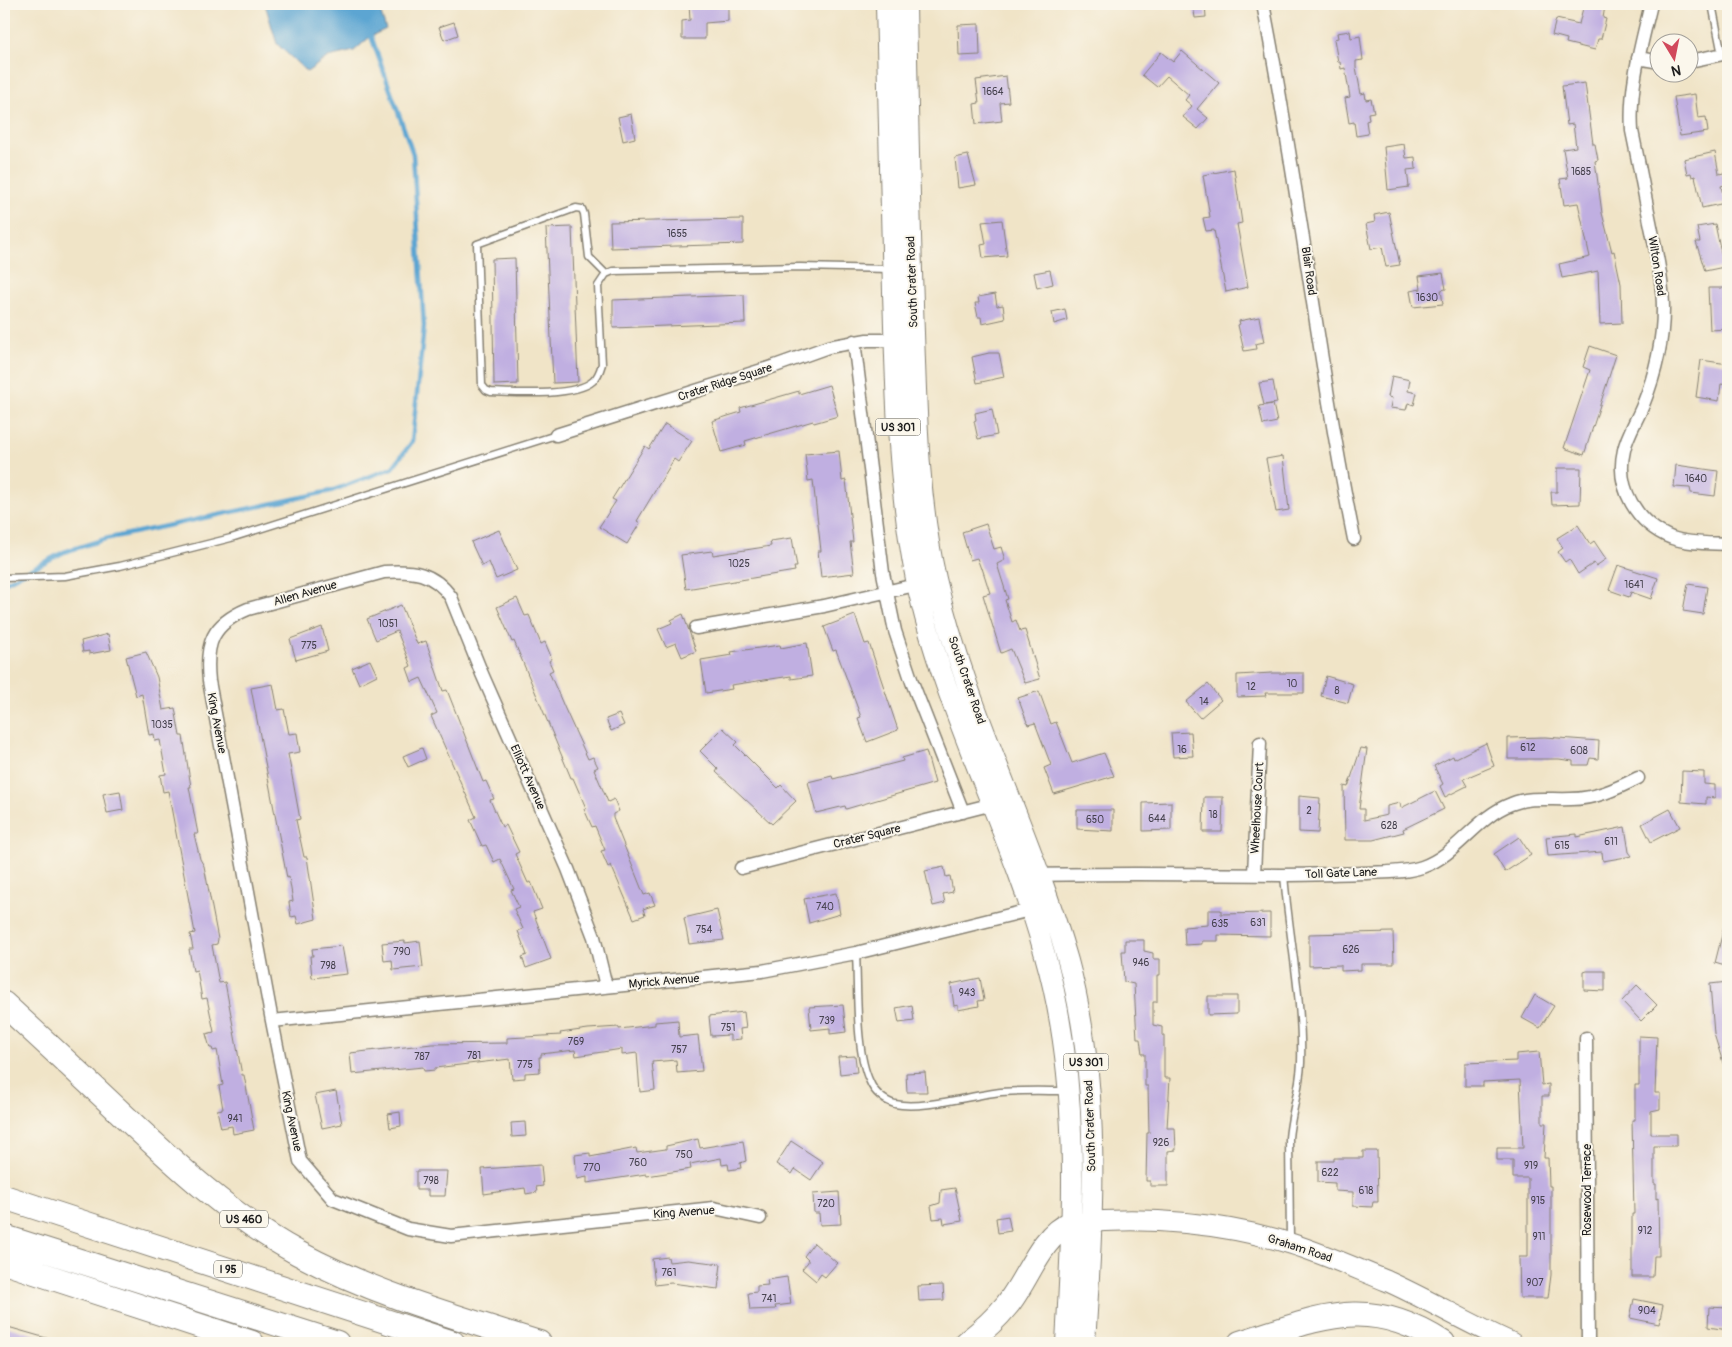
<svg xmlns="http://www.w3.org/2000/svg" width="1732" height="1347" font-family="Pangolin,sans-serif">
  <rect width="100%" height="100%" fill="#fbf7ec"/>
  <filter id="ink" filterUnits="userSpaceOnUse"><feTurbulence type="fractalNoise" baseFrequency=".02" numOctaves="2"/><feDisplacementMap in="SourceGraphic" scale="10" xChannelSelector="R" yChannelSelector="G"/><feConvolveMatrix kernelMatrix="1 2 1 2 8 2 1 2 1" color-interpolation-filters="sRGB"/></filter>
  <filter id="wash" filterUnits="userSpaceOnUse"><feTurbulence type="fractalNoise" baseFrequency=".0096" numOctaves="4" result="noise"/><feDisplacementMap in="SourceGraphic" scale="20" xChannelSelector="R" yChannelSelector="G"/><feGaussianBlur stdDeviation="1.12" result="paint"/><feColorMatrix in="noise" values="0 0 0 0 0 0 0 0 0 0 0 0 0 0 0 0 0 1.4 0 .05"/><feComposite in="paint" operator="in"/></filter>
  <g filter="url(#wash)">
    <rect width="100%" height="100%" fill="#f0e4c7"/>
    <path fill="#5ba5d2" stroke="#3c6077" d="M265 4H397L383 8 381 14 386 29 371 36 354 51 328 57 307 72 277 44Z"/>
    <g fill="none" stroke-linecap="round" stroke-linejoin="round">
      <path stroke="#5ba5d2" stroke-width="4.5" d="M4 583 64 552 105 539 331 491 392 468 412 442 424 326 413 154 371 36"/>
    </g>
    <g id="blocks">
      <path fill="#c0afe1" d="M689 4H728V21L705 23V39H682V21L690 20Z
        M1193 4H1205L1206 17 1195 18Z
        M1584 4 1605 6 1603 18 1606 19 1601 39H1598L1595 50 1566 43 1567 39 1552 35 1556 19 1579 24Z
        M454 22 458 35 444 40 439 27Z
        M979 24 980 55 959 56 958 25Z
        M1350 31 1351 38 1360 36 1363 60 1356 61V67L1361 94 1365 93 1366 100 1371 99 1374 112 1368 113 1369 120 1366 121 1368 134 1356 136 1354 122 1349 123 1345 98 1350 97 1345 68 1341 69 1340 62H1338L1334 39 1338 38 1337 33Z
        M1182 51 1219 83 1197 109 1208 118 1198 129 1183 117 1192 106 1185 100 1189 95 1167 76 1157 87 1142 75 1161 52 1173 62Z
        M1006 76 1009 102 1000 103 1002 121 976 124 974 104 979 103 976 80Z
        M1585 83 1593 144H1595L1598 160 1595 161 1602 213 1612 252 1614 251 1621 284 1622 323 1600 324 1598 271 1562 278 1559 264 1590 257 1578 203 1564 205 1560 179 1568 178 1563 149 1576 147 1573 124 1567 125 1562 86Z
        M1695 94 1698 118 1706 117 1708 132 1680 136 1674 97Z
        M631 114 635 138 623 141 618 117Z
        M1404 144 1406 158 1415 157 1416 169 1407 170 1409 187 1388 190 1384 147Z
        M1715 152 1719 174 1724 173 1727 184 1721 186 1725 203 1702 208 1695 176 1692 177 1691 173 1687 174 1684 159Z
        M968 155 976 185 958 188 955 158Z
        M1234 169 1242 223 1237 224 1248 287 1226 292 1214 230 1206 231 1203 218 1210 217 1203 175Z
        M1389 212 1400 265 1386 267 1382 247 1371 249 1366 224 1375 222 1374 215Z
        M743 219V244L611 248 610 222Z
        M1002 220 1007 256 983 258 981 245 986 244 982 222Z
        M1715 224 1724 267 1705 271 1696 242H1700L1697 227Z
        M572 227 578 382 553 383 546 228Z
        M515 258 518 384 494 385 492 259Z
        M1050 270 1053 284 1037 288 1034 273Z
        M1443 273 1446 289 1441 290 1443 304 1413 307 1410 291 1421 289 1419 276Z
        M1708 288H1728V329L1710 330Z
        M995 294 997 306 1003 305 1005 319 982 324 981 317H978L975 303H979L978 297Z
        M744 295 745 323 613 328V300Z
        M1065 309 1067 320 1054 324 1052 312Z
        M1259 317 1264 342 1255 344 1256 349 1244 351 1238 325 1240 324 1239 321Z
        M1590 346 1616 355 1584 455 1564 448 1590 370 1583 367Z
        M989 353H999L1004 377 977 383 972 357Z
        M1701 360 1728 364V385L1721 384 1719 401 1696 397Z
        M1392 376 1410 380 1408 391 1417 393 1414 405 1408 403 1406 410 1390 408 1392 398 1388 397Z
        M1273 381 1277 403 1264 405 1259 383Z
        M829 385 838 416 814 423 813 421 745 441 746 445 721 452 712 421 741 412 740 408 799 391V394Z
        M1273 404 1277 422 1263 425 1259 406Z
        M992 409 997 435 978 439 974 421 976 420 975 413Z
        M665 424 692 441 678 462 674 459 637 521 640 523 627 544 599 527 616 501 612 499 645 446 649 449Z
        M839 451 842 481 846 480 853 542H850L854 573 821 577 818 551H821L813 480 808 481 805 454Z
        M1283 456 1289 510 1276 512 1266 459Z
        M1676 465 1718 471 1715 496 1691 493 1690 488 1674 487Z
        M1557 468H1581L1580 504 1552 505 1551 492H1557Z
        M986 524 994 549 1001 547 1005 560 997 564 1008 599 1005 600 1012 622 1016 620 1020 631 1025 630 1040 679 1025 683 1011 649 1001 653 983 595 990 593 982 568 981 569 977 558 970 560 962 532Z
        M1578 525 1590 544 1594 541 1606 559 1596 566 1594 563 1578 574 1569 559 1565 562 1558 552 1563 548 1557 538Z
        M499 530 517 570 496 579 489 562 482 566 471 542Z
        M792 538 797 567H794L795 571 686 589 681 555 712 551 713 555 771 546 770 541Z
        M1618 565 1658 578 1651 599 1631 592 1629 597 1609 590Z
        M1688 584 1707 587 1703 614 1683 611Z
        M517 598 525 616 529 615 541 644 545 642 552 659 549 661 553 670 549 672 565 709 588 759 593 757 598 767 594 769 608 802 614 799 619 811 613 814V818L644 895 650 893 655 905 643 909 645 915 634 919 611 865 608 867 601 851 605 850 595 826 592 827 584 809 586 808 573 778H571L514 641 512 642 497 607Z
        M401 605 417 644 426 641 443 691 447 690 483 782 486 781 494 799 490 800 502 827 506 825 519 852 515 854 528 883 531 882 542 909 533 912 551 959 526 968 522 957 527 955 518 931 523 929 514 909 519 907 511 890 514 889 500 859 494 862 486 845 482 846 470 820 476 817 431 716 437 713 421 678 412 682 407 668 411 666 397 631 376 640 367 619Z
        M683 614 696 651 682 657 676 643 666 647 658 629 672 623 671 620Z
        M855 615 865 644 869 643 898 730 867 742 858 718 861 717 836 650 833 651 824 627Z
        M322 627 328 651 296 660 290 639Z
        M108 634 111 650 89 654V651L83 652 81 641Z
        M807 643 812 676 791 679V676L731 685 732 689 706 693 701 660 732 655 731 652 780 645 781 648Z
        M146 652 157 677 163 710 175 708 180 736H183L191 787H189L198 834H194L200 859 204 866 218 939 217 944 212 945 219 983 225 982 242 1075H244L254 1130 233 1134 232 1126 221 1128 217 1110 223 1109 219 1086 223 1085 217 1050 213 1051 212 1048H210L206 1034 214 1032 207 998 202 999 197 970 193 971 189 949H193L190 934 195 933 168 791 163 792 160 775 166 774 160 740 155 741 154 734 149 735 142 694 136 696 126 657Z
        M370 660 377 675 359 684 352 668Z
        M1272 673H1304V693H1265L1266 696 1237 697V675Z
        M1326 676 1353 684 1348 703 1321 696Z
        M273 684 278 710 284 709 289 734 297 733 300 752 288 754 300 819 296 820 304 857H307L316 919 298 924 296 916 291 917 289 902 293 901 289 877 287 878 251 688Z
        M1208 684 1221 700 1200 718 1186 702Z
        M1039 691 1051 724 1056 722 1072 763 1104 753 1114 776 1054 794 1044 768 1051 765 1035 723 1028 725 1018 698Z
        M619 714 624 725 611 731 606 719Z
        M723 728 738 742 735 745 778 788 781 785 796 801 772 824 716 772 718 769 700 751Z
        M1191 732 1193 756 1173 757 1171 733Z
        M1545 737 1599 741 1598 759 1590 758 1588 765H1573V761L1559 759H1508V738Z
        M1486 743 1494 766 1463 779 1467 786 1445 797 1440 786 1443 784 1434 766 1453 756 1454 759Z
        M422 748 426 759 408 767 403 756Z
        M1361 748 1367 749 1359 809H1364V820L1387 815V806L1400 803 1401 808 1435 791 1444 809 1403 829 1404 832 1373 840H1345L1344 786 1348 787Z
        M926 751 935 783 846 809 845 806 816 813 808 782 832 776 833 779 903 761 902 758Z
        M1682 771 1704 772V784L1715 785V798L1706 797V804L1681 802Z
        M120 791 123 810 107 813 103 794Z
        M1299 796 1320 798 1318 833 1299 832Z
        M1204 797H1223L1222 832H1203Z
        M1171 802V830L1143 831V803Z
        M1670 809 1680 827 1651 842 1642 824Z
        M1077 810H1113V831L1077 829Z
        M1625 827 1629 852 1632 856 1603 861 1602 852 1548 856 1546 837 1577 834V837Z
        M1519 837 1531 855 1505 872 1494 854Z
        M944 867 946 877 950 876 953 892 943 894 945 903 933 906 925 871Z
        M836 893 840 914 809 923 804 899Z
        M717 910 724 940 689 944 684 918Z
        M1208 910H1221V914L1270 913V936L1218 935V941H1202V944L1185 945 1184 927 1208 925Z
        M1724 927 1728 928V967L1715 963Z
        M1393 932 1394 964H1361V970L1341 971V965L1309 966V934Z
        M1125 940H1144V951L1153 953V959H1160V975H1157V1002H1153V1025L1162 1027V1035H1164V1078H1170L1167 1128H1175L1176 1150 1168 1151V1186H1150V1181H1146L1147 1133H1149L1148 1086H1145V1054H1142L1140 1039H1137L1134 984 1124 982 1122 951H1125Z
        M405 941V943L420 941 423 967 393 970 392 960 384 961 382 943Z
        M342 946 347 974 312 978 310 956H313L312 949Z
        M1587 971H1605V991L1584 990V972Z
        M980 978 984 1000 978 1001 979 1006 958 1010V1005L954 1006 951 984Z
        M1728 982V1069H1725L1714 1034 1710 984Z
        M1637 985 1657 1005 1641 1021 1622 1001Z
        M1535 995 1554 1006 1540 1028 1522 1018Z
        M1208 996H1237V1014L1208 1015Z
        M843 1005 846 1032 830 1034V1028L811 1030 809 1007Z
        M912 1005 914 1021 899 1023 896 1008Z
        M744 1012 746 1028 740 1029 741 1039 730 1040V1035L711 1036 709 1016Z
        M678 1020 679 1037 698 1035 702 1071 677 1073 676 1060 652 1062 655 1090 640 1092 637 1053 622 1055V1049L576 1056 575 1050 541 1054V1057H539L540 1072 525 1073V1078L512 1079 510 1059 435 1068V1070L424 1071 423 1067 352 1074 350 1053 432 1044 507 1043V1038L561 1035 560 1033 588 1029 619 1027V1029L655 1025V1022Z
        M1639 1036 1657 1037 1655 1093H1660V1109L1651 1111V1134H1677V1146H1654V1184H1656V1199L1658 1198 1659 1256H1654L1653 1277H1632V1214H1634L1632 1120H1635V1085H1639Z
        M1539 1052 1542 1085 1549 1084V1096H1542V1123H1546L1544 1158H1548L1549 1186H1551V1275L1548 1298H1520L1519 1257H1528V1178H1513V1160H1497V1148H1523L1520 1080 1483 1082V1086H1465V1063L1516 1061V1054Z
        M855 1056 857 1072 840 1074 838 1057Z
        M925 1072 927 1092H907L906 1073Z
        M336 1091 342 1124 322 1128 315 1095Z
        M400 1112 401 1126 390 1128 388 1114Z
        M525 1122 526 1136 512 1137 511 1123Z
        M698 1139 700 1148 743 1141 746 1161 740 1163 741 1168 729 1170 728 1164 722 1165 721 1158 690 1164 691 1169 647 1176 646 1174 587 1183V1177L577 1179 575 1155 590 1153V1157L636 1148 637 1153 666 1149V1146Z
        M791 1141 823 1162 811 1180 795 1169 792 1174 776 1164Z
        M1363 1151H1377L1378 1202H1373L1372 1207 1353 1206V1192L1335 1191V1183L1318 1182V1161H1334V1158H1363Z
        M541 1165 543 1186 536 1187 537 1192 526 1194 525 1188 484 1194 482 1169Z
        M416 1171H447L445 1196H428V1190H416Z
        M955 1188 962 1221 944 1224 943 1218 933 1219 931 1206 940 1203 941 1190Z
        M839 1192 841 1224 820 1225 819 1213H814L813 1194Z
        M1008 1216 1011 1231 998 1233 996 1218Z
        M814 1243 837 1263 825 1277 821 1274 816 1281 802 1269 808 1262V1260L804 1256Z
        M668 1257 669 1262 688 1260 721 1264 718 1289 671 1283 655 1285 652 1259Z
        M787 1277 791 1304 775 1306 776 1309 750 1310 748 1293 757 1292V1286L768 1285 767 1280Z
        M943 1285 944 1300 919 1301 918 1286Z
        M1634 1299 1663 1305 1659 1324 1630 1318Z
        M1709 1307 1728 1308V1330L1708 1327Z
        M8 1327 53 1340V1343H4V1334Z"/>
    </g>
  </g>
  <g filter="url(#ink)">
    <use href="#blocks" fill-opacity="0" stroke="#868072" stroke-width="1"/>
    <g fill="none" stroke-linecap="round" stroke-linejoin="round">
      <defs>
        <path id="lane" d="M1712 4 1722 55
          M606 274 589 257 584 214 582 209 576 208 477 244 482 385 486 390 491 392C515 393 575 397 593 381 598 377 600 371 602 364L598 286 606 274 613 271 800 267 890 269
          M4 578 65 576 120 566 231 538 556 435
          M1284 875C1289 936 1303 1001 1301 1063 1300 1089 1291 1113 1289 1138L1290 1241
          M856 953C858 988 855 1052 870 1082 874 1092 884 1101 895 1104 922 1110 972 1095 1001 1092 1022 1090 1045 1091 1066 1091"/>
        <path id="street" d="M1263 4C1298 181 1318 361 1354 539
          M1651 4C1641 46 1629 87 1632 131 1639 164 1645 198 1652 231 1657 257 1663 283 1663 309 1663 342 1655 375 1643 405 1637 420 1627 435 1624 450 1615 488 1637 524 1672 538 1690 544 1710 543 1728 544
          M1638 58 1660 62
          M1690 61 1728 53
          M854 341 883 573 895 631 912 682 963 812
          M556 435 775 366 828 347 867 340H894
          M696 628 824 606 924 583
          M741 868 993 804
          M1254 874 1260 743
          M1034 875C1116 873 1198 874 1280 875 1309 875 1337 874 1366 873 1385 872 1404 873 1422 867 1457 855 1476 817 1511 804 1531 796 1550 800 1571 799 1595 799 1616 789 1638 778
          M606 986 594 937 568 869 482 674 451 597C433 572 413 570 384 572L248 609C212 624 205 643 209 681L272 1021 300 1161 333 1199 408 1229 451 1236 714 1208 760 1218
          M272 1021 762 971 856 953 1038 908
          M1586 1038 1588 1343"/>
        <path id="primary" d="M886 4C889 100 891 196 893 292 896 388 897 484 916 579 942 707 1010 828 1045 955 1081 1082 1073 1213 1066 1343
          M906 4C908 114 910 223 914 333 917 416 918 498 936 579 966 710 1031 831 1068 961 1102 1085 1093 1217 1085 1343
          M1078 1223C1147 1216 1225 1223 1292 1244 1324 1254 1355 1268 1387 1281 1429 1300 1469 1324 1512 1343"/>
        <path id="highway" d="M4 1004C44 1041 84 1078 123 1115 177 1166 232 1217 298 1253 374 1294 457 1317 539 1343
          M4 1197 453 1343
          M4 1237 337 1343
          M4 1262 252 1343
          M967 1343C981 1332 995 1320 1007 1305 1027 1281 1041 1235 1070 1224
          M1240 1343C1319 1319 1366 1293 1443 1343"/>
      </defs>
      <use href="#lane" stroke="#868072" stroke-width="9"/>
      <use href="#street" stroke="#868072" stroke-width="15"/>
      <use href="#primary" stroke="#868072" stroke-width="22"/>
      <use href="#highway" stroke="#868072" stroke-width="26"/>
      <use href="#lane" stroke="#fff" stroke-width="6"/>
      <use href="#street" stroke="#fff" stroke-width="12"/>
      <use href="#primary" stroke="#fff" stroke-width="20"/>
      <use href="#highway" stroke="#fff" stroke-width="24"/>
    </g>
  </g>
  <g text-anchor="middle" stroke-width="4" stroke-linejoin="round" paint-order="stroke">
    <g font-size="10" fill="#45414d">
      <text x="993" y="95">1664</text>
      <text x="1581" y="175">1685</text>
      <text x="677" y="237">1655</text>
      <text x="1427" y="301">1630</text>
      <text x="1696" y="482">1640</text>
      <text x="739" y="567">1025</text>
      <text x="1634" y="588">1641</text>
      <text x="388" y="627">1051</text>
      <text x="309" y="649">775</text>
      <text x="1292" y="687">10</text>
      <text x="1251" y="690">12</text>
      <text x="1337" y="694">8</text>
      <text x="1204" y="705">14</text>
      <text x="162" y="728">1035</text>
      <text x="1528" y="751">612</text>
      <text x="1182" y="753">16</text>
      <text x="1579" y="754">608</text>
      <text x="1309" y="814">2</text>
      <text x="1213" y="818">18</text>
      <text x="1157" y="822">644</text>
      <text x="1095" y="823">650</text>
      <text x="1389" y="829">628</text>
      <text x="1611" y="845">611</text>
      <text x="1562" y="849">615</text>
      <text x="825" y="910">740</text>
      <text x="1258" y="926">631</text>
      <text x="1220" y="927">635</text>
      <text x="704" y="933">754</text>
      <text x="1351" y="953">626</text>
      <text x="402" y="955">790</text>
      <text x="1141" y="966">946</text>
      <text x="328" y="969">798</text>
      <text x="967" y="996">943</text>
      <text x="827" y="1024">739</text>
      <text x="728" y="1031">751</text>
      <text x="576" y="1045">769</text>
      <text x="679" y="1053">757</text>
      <text x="474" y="1059">781</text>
      <text x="422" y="1060">787</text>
      <text x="525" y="1068">775</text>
      <text x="235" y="1122">941</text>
      <text x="1161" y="1146">926</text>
      <text x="684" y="1158">750</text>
      <text x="638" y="1166">760</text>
      <text x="1531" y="1169">919</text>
      <text x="592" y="1171">770</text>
      <text x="1330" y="1176">622</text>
      <text x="431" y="1184">798</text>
      <text x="1366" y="1194">618</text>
      <text x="1538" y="1204">915</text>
      <text x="826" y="1207">720</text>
      <text x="1645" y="1234">912</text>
      <text x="1539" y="1240">911</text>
      <text x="669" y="1276">761</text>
      <text x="1535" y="1286">907</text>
      <text x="769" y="1302">741</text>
      <text x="1647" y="1314">904</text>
    </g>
    <g fill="#fbf7ec" stroke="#5f5e5a" stroke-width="1">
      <rect x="875.5" y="418.5" width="45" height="17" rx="4"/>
      <rect x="1063.5" y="1053.5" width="45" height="17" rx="4"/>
      <rect x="220" y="1210.5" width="48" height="17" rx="4"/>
      <rect x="214" y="1260.5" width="28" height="17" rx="4"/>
    </g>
    <g font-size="11" font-weight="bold" fill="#1c1c1c">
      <text x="898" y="431">US 301</text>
      <text x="1086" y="1066">US 301</text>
      <text x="244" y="1223">US 460</text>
      <text x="228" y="1273">I 95</text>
    </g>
    <g font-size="12" fill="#1c1c1c" stroke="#fbf7ec">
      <text transform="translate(1657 266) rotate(81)" y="4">Wilton Road</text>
      <text transform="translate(1309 271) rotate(82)" y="4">Blair Road</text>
      <text transform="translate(912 282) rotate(-92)" y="4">South Crater Road</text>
      <text transform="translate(725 382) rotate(-18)" y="4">Crater Ridge Square</text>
      <text transform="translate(305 593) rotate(-16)" y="4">Allen Avenue</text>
      <text transform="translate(967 680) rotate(71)" y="4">South Crater Road</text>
      <text transform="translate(217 723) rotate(79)" y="4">King Avenue</text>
      <text transform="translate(528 777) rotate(66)" y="4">Elliott Avenue</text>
      <text transform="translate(1257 808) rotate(-87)" y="4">Wheelhouse Court</text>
      <text transform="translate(867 836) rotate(-14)" y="4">Crater Square</text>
      <text transform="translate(1341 873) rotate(-2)" y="4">Toll Gate Lane</text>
      <text transform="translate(664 981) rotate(-5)" y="4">Myrick Avenue</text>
      <text transform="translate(292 1121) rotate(78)" y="4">King Avenue</text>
      <text transform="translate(1090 1126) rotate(-92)" y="4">South Crater Road</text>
      <text transform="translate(1587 1190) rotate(-90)" y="4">Rosewood Terrace</text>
      <text transform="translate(684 1212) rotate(-4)" y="4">King Avenue</text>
      <text transform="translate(1300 1248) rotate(18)" y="4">Graham Road</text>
    </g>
  </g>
  <rect width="1732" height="1347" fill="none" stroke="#fbf7ec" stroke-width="20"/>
  <g transform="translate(1674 58) rotate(170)"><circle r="24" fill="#fbf7ec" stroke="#a29f99"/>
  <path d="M0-4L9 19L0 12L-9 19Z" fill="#d1495b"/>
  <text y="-8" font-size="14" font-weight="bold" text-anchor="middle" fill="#1c1c1c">N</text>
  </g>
</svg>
